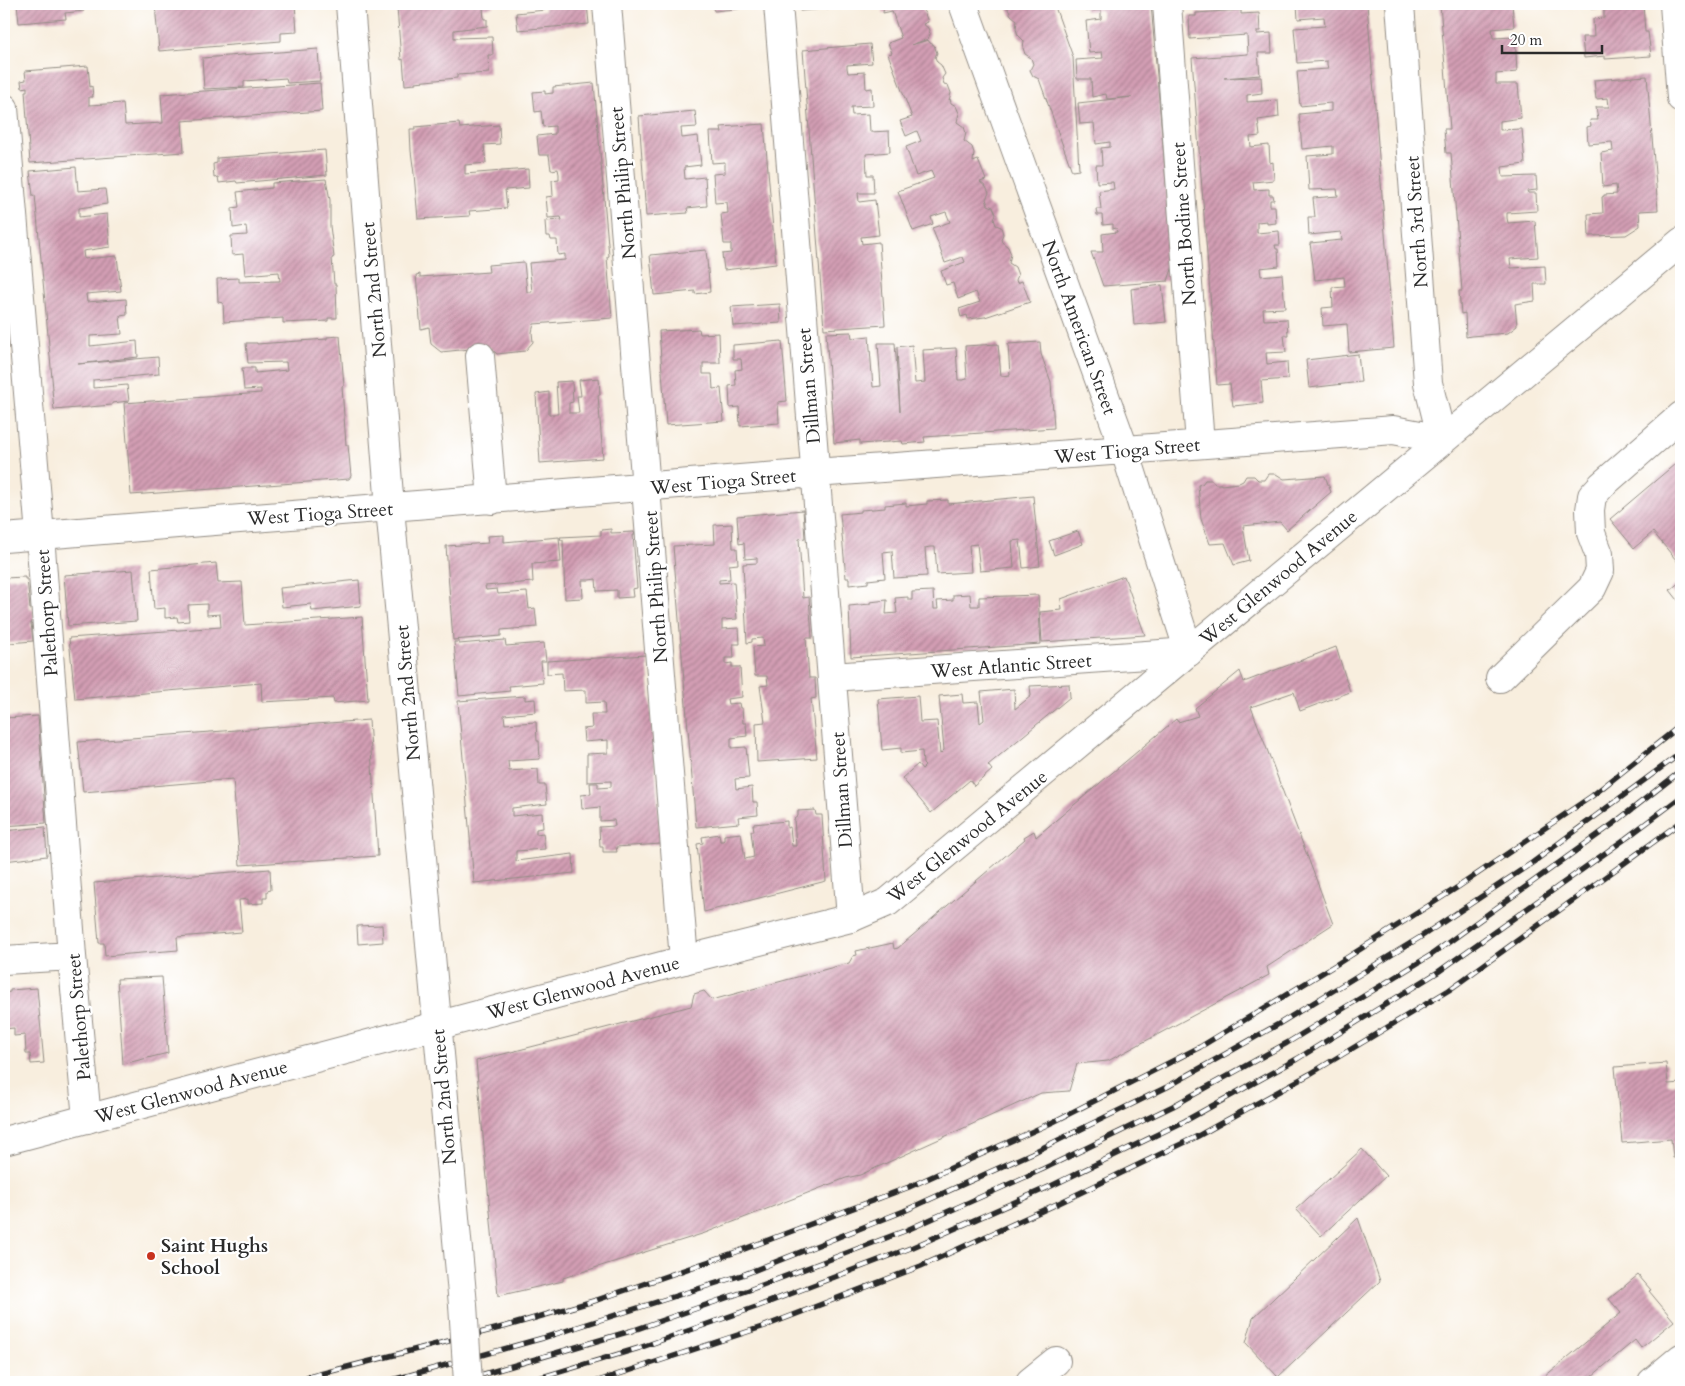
<svg xmlns="http://www.w3.org/2000/svg" width="1685" height="1386" font-family="Cardo,serif">
  <defs>
    <pattern id="building-hatch" width="6" height="6" patternUnits="userSpaceOnUse" patternTransform="scale(1.25)"><rect width="6" height="6" fill="#d39eb4"/><path d="M-1 1l2-2M0 6l6-6M5 7l2-2" fill="none" stroke="#ab8193"/></pattern>
  </defs>
  <rect width="100%" height="100%" fill="#fff"/>
  <filter id="ink" filterUnits="userSpaceOnUse"><feTurbulence type="fractalNoise" baseFrequency=".02" numOctaves="2"/><feDisplacementMap in="SourceGraphic" scale="10" xChannelSelector="R" yChannelSelector="G"/><feConvolveMatrix kernelMatrix="1 2 1 2 8 2 1 2 1" color-interpolation-filters="sRGB"/></filter>
  <filter id="wash" filterUnits="userSpaceOnUse"><feTurbulence type="fractalNoise" baseFrequency=".0096" numOctaves="4" result="noise"/><feDisplacementMap in="SourceGraphic" scale="20" xChannelSelector="R" yChannelSelector="G"/><feGaussianBlur stdDeviation="1.12" result="paint"/><feColorMatrix in="noise" values="0 0 0 0 0 0 0 0 0 0 0 0 0 0 0 0 0 1.4 0 .05"/><feComposite in="paint" operator="in"/></filter>
  <g filter="url(#wash)">
    <rect width="100%" height="100%" fill="#f8eede"/>
    <g id="blocks">
      <path fill="url(#building-hatch)" d="M17 4H83L84 11 65 13 66 19 19 23Z
        M155 4H295L297 32 281 33V41L159 51Z
        M403 4H492L493 7 483 8 484 19H487V26L454 30V38L492 37 493 55H488L489 73 457 75V78L415 82V84L405 85 403 59 401 60 397 7H404Z
        M544 4H587L589 24 518 30 516 13 545 10Z
        M705 4H756L757 7 714 11 713 6 705 7Z
        M799 4H862V6L800 11Z
        M884 4H921L928 22 923 24 928 28 930 34 928 39 911 45 928 40 930 43 934 45 937 53 935 57 937 62 941 65 945 74 942 78 944 84 948 85 951 93 949 100 950 99 951 103 956 106 959 113 957 122 964 127 966 133 964 141 972 147 974 153 973 162 978 160 986 180 980 182 986 187 989 193 986 199 988 205 993 207 996 214 994 219 996 225 1001 227 1003 234 1001 239 1002 242 1008 247 1011 254 1009 263 1015 267 1018 275 1016 280 1017 283 1022 281 1030 302 985 317 968 319 967 315 961 317 959 309 980 302 976 292 958 299 953 283 946 285 941 271 965 262 963 257 945 263 938 243 932 228 950 222 946 212 931 217 933 224 913 231 898 191 934 178 931 171 916 176 906 147 921 141 917 131 906 136 900 121 912 117 888 54 892 53 888 43 901 38 892 11 883 13Z
        M1009 4H1054L1073 57 1079 170 1072 171 1039 79 1033 76 1030 70 1033 64 1031 58 1025 54 1023 48 1024 41 1018 35 1016 29 1017 20 1011 15 1008 9Z
        M1084 4H1151L1173 266 1168 281 1103 286 1091 252H1103L1102 234 1117 232 1116 228 1113 229V224L1103 225 1102 215H1097L1096 209H1101L1099 191 1114 189 1113 182 1097 183 1096 165H1102L1101 148 1110 147V142L1096 144 1094 123 1080 124 1078 103 1132 97 1107 99 1106 94 1092 97 1091 79H1077L1076 60 1103 58 1102 52 1089 53 1086 21 1101 19V10L1085 11Z
        M1297 4H1367L1394 348 1349 352 1347 324 1323 326 1322 308 1333 307 1332 287 1345 286 1344 277 1315 280 1310 243 1342 240 1341 232 1309 235 1308 217H1315L1313 198 1338 196 1337 189 1309 190 1307 156 1333 154V146L1302 149 1299 114 1331 111V103L1300 106 1297 71 1328 69 1327 64V61L1297 63 1294 28 1325 26 1324 17 1298 19Z
        M1440 4H1512L1514 27 1492 29 1493 38 1515 37 1517 72 1496 74V84H1518L1521 118 1500 121V130L1522 129 1525 164 1502 167 1503 177 1536 176 1537 190 1527 191 1528 193H1536L1537 211 1507 213V218L1508 223 1535 221 1538 257 1510 259 1511 268 1545 266 1546 284H1534L1535 301 1515 304 1517 326 1508 333 1471 336 1466 337 1465 313 1461 314 1459 291H1462L1451 153H1446L1444 129H1450Z
        M1590 4H1643L1645 32H1648L1651 56 1605 59V56L1584 58 1582 37H1594L1593 19 1604 18V8L1591 9Z
        M1241 10V14L1259 13 1260 31H1257V34L1271 33 1272 53H1258L1260 75 1224 78 1261 77 1262 93 1247 95V102L1278 100 1279 117 1258 120 1260 136 1250 137 1251 147 1269 145 1270 163 1273 162 1274 180 1253 182 1254 190 1269 189V195H1273L1274 200H1270V206H1275L1276 223 1267 224V221L1257 222V233L1279 231 1280 245H1275L1276 249H1278L1279 266 1260 268 1261 276 1282 274 1285 308 1263 309 1264 320 1287 319 1288 335H1284L1286 352 1266 353 1267 364 1287 362 1288 379 1261 381 1263 403 1233 406 1230 384 1217 385 1192 58 1248 54 1247 35 1190 39 1189 16H1196V13Z
        M870 44 872 63 847 65V68L848 73 865 72 866 89 872 88 873 106 851 107 852 115 869 114 870 132 889 131 890 152 866 154 867 175H873L874 193H858L859 202 875 200 879 235 861 237 862 244 879 242 885 325 824 329 803 50Z
        M318 49 320 81 287 83 286 78 244 81V87L204 89 202 58Z
        M88 66 90 87 92 86 93 97H89V105L123 103 125 125 163 123 161 94 320 83 322 111 182 121 184 152 30 163 25 91H27V87L22 88 21 81 26 80 25 71Z
        M1647 76 1658 210 1639 211 1640 226 1626 235 1589 236 1588 214 1603 213 1602 197 1604 196V195L1617 194 1616 185 1603 187 1601 153 1613 151 1612 142 1588 144 1587 127 1591 126 1590 120H1598L1596 107H1609L1608 98 1596 99 1594 80Z
        M594 83 609 256 607 257 612 318 534 324 532 332 533 342 525 351 497 354 489 347 441 352 431 344 429 327 421 329 416 275 420 274V277L489 272 488 265 524 262 527 292H532L529 263 565 260V254L558 255 557 240H551L550 236H546L545 221 562 220 561 217 548 218 546 197 553 196 552 180 559 179V174L558 169 551 170 549 155H539L537 136 555 134V126L543 127 541 111 535 112 533 92 545 91V94L553 93V87Z
        M695 111 697 127 681 128 682 138 698 136 701 165 684 167 685 179 705 177 707 206 687 208 688 213 646 216 639 116Z
        M459 123 460 128 499 125 500 144 484 145 486 163 465 165V174L528 169 529 188 505 190 507 208 469 211 470 216 418 219 414 174 411 151 410 129H415V127Z
        M764 124 776 264 724 270 722 254 731 253V244H724L721 214 728 213 727 202 715 203 713 174 725 173V162L712 163 710 132H722L721 127Z
        M325 150 327 175 237 183 236 181 219 183 218 177 214 178 213 164 217 163V158Z
        M76 167 78 191 105 189 107 204 79 208V217L107 214 110 247 83 251 84 259 117 256 121 291 86 294 87 302 126 299 127 315 120 316 122 334 90 336V346L137 341 138 357 78 364 158 357 159 374 93 380V388L127 385 129 401 112 403V405L54 410 52 389H53L37 216 35 195 33 196 30 171Z
        M326 179 330 200V226L334 257 332 258 334 284H336L337 318H328V321L283 323V318L224 322 223 303 218 302 217 279 239 278V282L280 281 279 272 245 275 243 254 232 255 231 236 247 235 246 226 233 228 232 208 239 207 237 192 272 188V183Z
        M706 250 710 292 695 294V291L654 295 650 255Z
        M1162 285 1166 322 1134 325 1131 289Z
        M780 304 781 323 733 326 731 307Z
        M699 329 700 334 719 333 720 363H703V374H712L713 389 721 388 724 421 666 425 659 331Z
        M851 332 852 338 869 336 873 387 881 386 878 343H895L900 411 897 347 912 345 915 383 925 382 923 350 956 348 958 380H963L967 379 965 346 998 344 1001 376 1010 375 1008 344 1040 342 1041 354 1051 382 1054 428 924 437 925 442 903 444 902 441 860 444V440L834 443 826 333Z
        M340 336 344 386 342 387 346 445H348L351 476 349 479 131 495 124 403 261 393V389L244 390 242 368H255V373L287 370 286 362 248 363 246 343H257V344L327 339V337Z
        M782 341 787 401 778 402 779 423 740 426 739 407 730 408 729 386 736 385 735 370 742 369 741 359H733V345Z
        M1358 354 1361 382 1309 388 1306 360Z
        M599 378 600 395H598L603 458 540 463 536 394 549 392V414H558L556 382 572 381 573 402 569 403V413H579L577 396H581L579 380Z
        M1681 459V566L1653 532 1634 548 1610 519Z
        M1268 474H1276L1284 479 1325 476 1331 492 1287 530 1280 522 1243 526 1249 561 1234 565 1225 543 1210 544 1201 519 1198 485 1202 484 1205 480H1212L1215 484H1221V485L1239 483 1243 481 1246 476H1254L1258 480H1264Z
        M1033 496 1040 566 1023 568 1020 540 1012 541 1014 568 980 571 977 544 969 545 971 572 937 574 935 547H930L925 548 927 576 894 578 892 551 883 552 885 578 868 580V583L849 585V578H846L840 514 861 512V510L885 508V505L906 503V506L927 504V501L948 500V504Z
        M803 510 805 538 799 539 803 598 809 597 812 638H806L809 678H815L816 698 811 699 817 758 757 762 756 723 765 722 760 686 768 685 767 676H755L753 647 764 646 763 638 752 639V642L747 643 743 564 757 563V558L745 559 744 543 739 544 737 516Z
        M732 524 733 548H737L738 564 729 565 730 579 719 580V583L734 582 737 619 722 620V629L739 628 740 644H733L734 658H725V664L732 663V667H740L742 697 727 699 728 704 739 703 740 708H742L743 723H746L747 736 731 738V748L746 747 749 778 735 779 736 789 752 787 753 802H757L758 815 738 817 739 823 696 827 673 546 715 544 714 525Z
        M611 529V533L634 532 635 535H633L637 588 632 589 633 597 617 598V590L597 591 596 579 589 580H582L583 598 565 599 563 540H561L560 537 601 535V530Z
        M1078 531 1083 544 1054 555 1049 541Z
        M504 535V542L559 537 561 562 532 564 533 582 485 586 486 590 497 589 498 594 527 592 529 609 535 608 537 627 501 630V636L453 640 446 546 488 543 487 536Z
        M216 563 218 583 242 582 245 625 362 617 368 700 334 703 333 698 262 702 261 683 75 699 69 638 221 627 220 614 207 615V604L188 605 189 621 178 622 177 617 165 618V608L154 609 151 569Z
        M133 570 137 621 68 626 64 575Z
        M1124 576 1145 635 1042 642 1040 612 1062 610 1061 599Z
        M25 577V579H27L30 609 33 608 35 623H31L33 641 9 643 4 578Z
        M359 580 361 606 312 611 311 604 282 607 280 588Z
        M1681 581V604L1670 590Z
        M933 591 934 609H938L937 601 953 600V595L970 594 971 606H979V597L1038 595 1041 644 851 657 849 606 870 604V602L887 600 886 614 897 613 895 598 908 597V600H912V592Z
        M505 640 506 646 544 643 546 661H541L543 683 509 686 510 691 459 696 454 642H459V644Z
        M1336 647 1350 692 1300 711 1294 692 1251 707 1333 924 1267 967 1269 975 1108 1061 1077 1064 1069 1091 1041 1093 860 1175 846 1178 705 1233 563 1278V1281L498 1296 476 1061 691 1006 694 994 704 991 712 1000 849 963 853 956 857 955 856 951 893 943 894 949 898 948 1025 839 1024 837 1034 831 1036 837 1176 719 1178 722 1198 716 1195 708 1240 671 1244 682Z
        M647 655 661 844 616 847 617 852H603V847H600L599 827 615 826 614 820 600 821V807L582 809 581 795 591 794 590 783H598V788L611 787V781L587 782V754L608 753V740L584 742 583 729 592 728 591 714H605L604 702 586 703V690L563 691 562 673 547 674V661Z
        M1069 684 1070 697 988 765 992 770 974 786 970 780 931 813 902 778 918 764 922 769 925 766 923 764 922 751 901 753V748L882 750 878 699 918 696 920 722 937 721 940 754 944 750 939 696 962 694 963 703 978 702 980 723 984 720 981 692 1014 689 1015 709 1031 696 1030 686Z
        M525 696V700L535 699 536 712 504 715 505 724 536 722 537 741H539L540 759 508 761 509 771 538 769 539 785H545L547 804 512 808V816L542 813 543 828 536 829V834L543 833 545 849 516 851V861L573 854 574 873 474 883 458 701Z
        M38 716 46 823 4 826V718Z
        M369 720 378 856 240 865 233 779 83 792 78 742Z
        M815 810 816 815H822L826 881 704 912 697 844 703 843 702 837 719 834 720 841H723L724 840V835L741 833 745 859 754 857 751 831H754L753 824 787 821V828L790 827 792 846H796L794 819 798 816V811Z
        M45 827 47 856 4 861V831Z
        M270 869 271 890 267 891V898H263V903L248 904V899L239 900 242 932 177 937 178 950 105 956 104 943H99L94 883Z
        M382 925 383 942 358 944 357 926Z
        M162 977 168 1053 123 1064 117 979Z
        M37 988 44 1063 31 1064 30 1054H26L25 1035 14 1036V1028L4 1029V993L10 992V990Z
        M1666 1063 1668 1084 1681 1083V1157L1673 1158 1671 1139 1622 1143 1615 1067Z
        M1362 1149 1386 1176 1321 1236 1296 1209Z
        M1358 1218 1380 1281 1278 1377 1246 1343 1253 1318Z
        M1638 1275 1651 1290 1649 1291 1674 1321 1641 1348 1635 1340 1585 1382H1538L1621 1313 1609 1299Z"/>
    </g>
  </g>
  <g filter="url(#ink)">
    <use href="#blocks" fill-opacity="0" stroke="#928c84" stroke-width="1"/>
    <g fill="none" stroke-linecap="round" stroke-linejoin="round">
      <defs>
        <path id="minor" d="M350 4 390 508 463 1305
          M607 4 684 960
          M778 4 851 918
          M1167 4 1200 444
          M1674 4 1681 98
          M4 108 40 535 72 956 87 1119
          M480 356 492 500
          M4 538 815 473 1381 431 1393 430 1442 439 1428 383 1400 4
          M832 677 1189 652 1125 451 963 4
          M1500 678 1592 588 1600 571 1599 554 1591 533 1590 510 1592 496 1602 485 1681 416
          M4 960 72 956
          M1030 1382 1056 1361
          M1652 1382 1681 1358"/>
        <path id="major" d="M4 1141 684 960 851 918 888 902C1153 683 1416 461 1681 242"/>
      </defs>
      <use href="#minor" stroke="#928c84" stroke-width="30"/>
      <use href="#major" stroke="#928c84" stroke-width="30"/>
      <use href="#minor" stroke="#fff" stroke-width="28"/>
      <use href="#major" stroke="#fff" stroke-width="28"/>
      <defs>
        <path id="rail" d="M289 1382 507 1326 597 1300 739 1251 909 1187 1053 1122 1200 1047 1337 964 1458 887 1592 796 1681 725
          M385 1382 543 1338 745 1274 904 1211 1032 1153 1167 1087 1277 1025 1419 938 1532 863 1681 753
          M457 1382 634 1330 749 1290 907 1230 1043 1169 1173 1106 1287 1043 1431 955 1613 824 1681 771
          M526 1382 639 1348 756 1307 913 1247 1051 1186 1185 1121 1297 1059 1438 972 1625 839 1681 797
          M595 1382 765 1326 921 1266 1059 1203 1198 1136 1310 1074 1449 990 1681 822"/>
      </defs>
      <use href="#rail" stroke="#2b2b2b" stroke-width="5.5"/>
      <use href="#rail" stroke="#fff" stroke-width="4" stroke-dasharray="11" stroke-linecap="butt"/>
      <defs>
        <path id="minor-bridge" d="M463 1305 468 1382"/>
      </defs>
      <use href="#minor-bridge" stroke="#928c84" stroke-width="30" stroke-linecap="butt"/>
      <use href="#minor-bridge" stroke="#fff" stroke-width="28"/>
    </g>
  </g>
  <circle fill="#c8321e" stroke="#fff" stroke-width="2" cx="151" cy="1256" r="5"/>
  <g text-anchor="middle" stroke-width="4.5" stroke-linejoin="round" paint-order="stroke">
    <g font-size="19" fill="#2b2b2b" stroke="#fff">
      <text transform="translate(622 183) rotate(-95)" y="7">North Philip Street</text>
      <text transform="translate(1416 222) rotate(-94)" y="7">North 3rd Street</text>
      <text transform="translate(1183 224) rotate(-94)" y="7">North Bodine Street</text>
      <text transform="translate(373 290) rotate(-95)" y="7">North 2nd Street</text>
      <text transform="translate(1080 327) rotate(70)" y="7">North American Street</text>
      <text transform="translate(808 386) rotate(-95)" y="7">Dillman Street</text>
      <text transform="translate(1127 450) rotate(-5)" y="7">West Tioga Street</text>
      <text transform="translate(723 481) rotate(-5)" y="7">West Tioga Street</text>
      <text transform="translate(320 513) rotate(-4)" y="7">West Tioga Street</text>
      <text transform="translate(1278 577) rotate(-40)" y="7">West Glenwood Avenue</text>
      <text transform="translate(655 587) rotate(-94)" y="7">North Philip Street</text>
      <text transform="translate(46 613) rotate(-94)" y="7">Palethorp Street</text>
      <text transform="translate(1011 665) rotate(-4)" y="7">West Atlantic Street</text>
      <text transform="translate(407 693) rotate(-95)" y="7">North 2nd Street</text>
      <text transform="translate(841 790) rotate(-94)" y="7">Dillman Street</text>
      <text transform="translate(967 836) rotate(-39)" y="7">West Glenwood Avenue</text>
      <text transform="translate(583 987) rotate(-15)" y="7">West Glenwood Avenue</text>
      <text transform="translate(78 1017) rotate(-95)" y="7">Palethorp Street</text>
      <text transform="translate(191 1091) rotate(-15)" y="7">West Glenwood Avenue</text>
      <text transform="translate(443 1097) rotate(-95)" y="7">North 2nd Street</text>
    </g>
    <g font-size="19" font-weight="bold" fill="#2b2b2b" stroke="#fff" text-anchor="start">
      <text x="161" y="1252">Saint Hughs<tspan x="161" dy="22">School</tspan></text>
    </g>
  </g>
  <rect width="1685" height="1386" fill="none" stroke="#fff" stroke-width="20"/>
  <path d="M1502 45v8h100v-8" fill="none" stroke="#2b2b2b" stroke-width="2.5"/>
  <text x="1510" y="45" font-size="15" fill="#2b2b2b" stroke="#ffffff" stroke-width="4" paint-order="stroke">20 m</text>
</svg>
